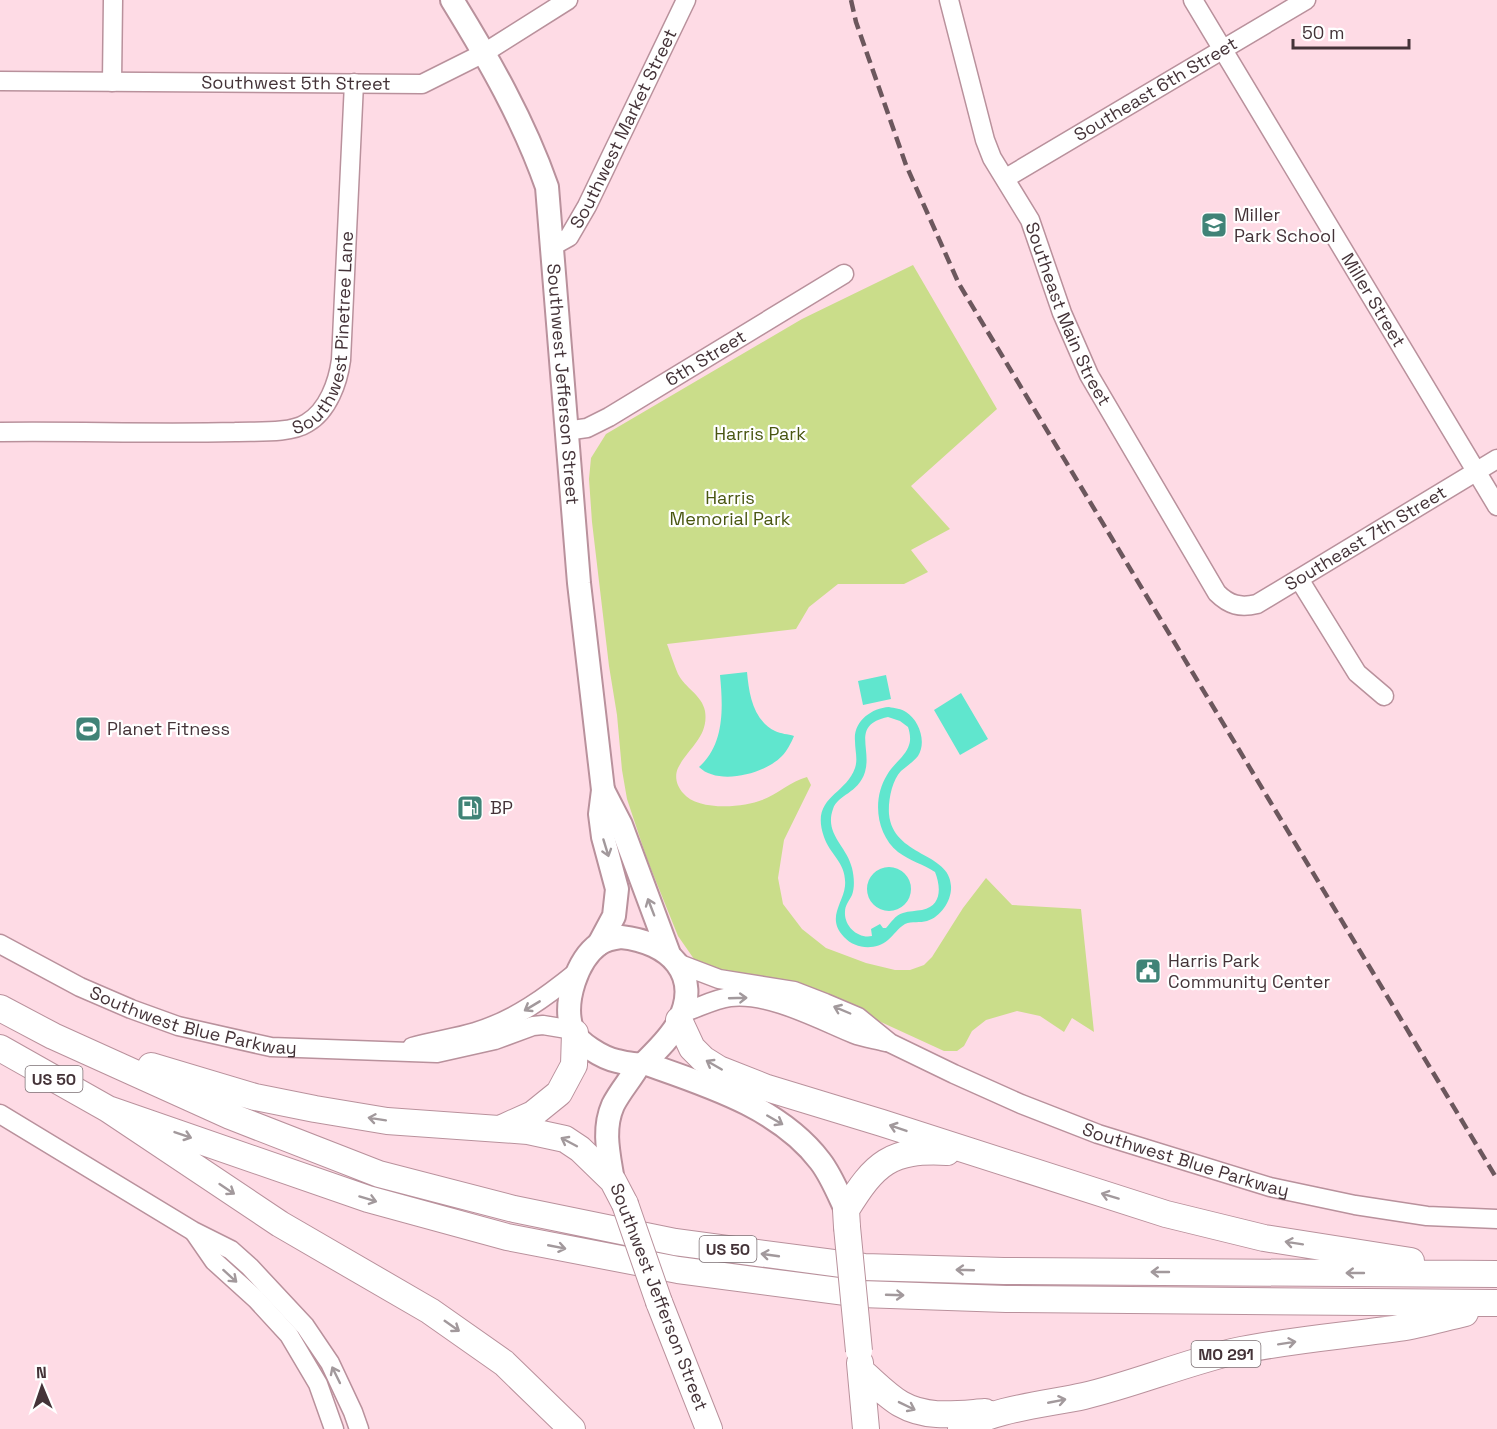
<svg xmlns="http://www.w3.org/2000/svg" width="1497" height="1429" font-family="'Space Grotesk',sans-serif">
  <rect width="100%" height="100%" fill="#fedbe5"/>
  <path fill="#cadd8a" d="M913 265 997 409 911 486 950 529 911 550 928 572 904 584H838L809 607 796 629 667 644C670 652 675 667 678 674 685 688 702 695 705 711 709 737 688 748 678 768 674 777 677 786 683 793 697 811 743 808 762 800 778 794 791 781 807 777L811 785 784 840 778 878 783 904 802 929 826 948 866 963 895 970H910L924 965 932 957 963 908 986 878 1012 905 1081 909 1094 1032 1072 1018 1064 1032 1040 1016 1017 1011 986 1020 972 1031 964 1046 957 1051H944L796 983 711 969 694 959 678 936 647 859 627 799 622 770 617 715 609 666 592 522 589 479 591 458 606 434 802 319Z"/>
  <path fill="#60e6ce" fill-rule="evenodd" d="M747 672C749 694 753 720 775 731 781 734 788 734 794 736 791 743 787 751 782 756 765 774 718 786 699 767 725 744 723 707 720 675Z
    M886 675 891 699 863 705 858 681Z
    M961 693 988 739 960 755 934 710Z
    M889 707C894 708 902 709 906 712 919 720 927 742 918 756 913 762 907 766 901 771 892 780 888 801 889 814 893 857 950 852 951 886 952 900 941 917 927 921 920 923 912 921 905 924 898 928 894 935 888 940 875 951 855 949 844 937 826 918 843 904 845 886 847 863 830 855 824 837 810 797 845 796 855 768 858 759 855 751 855 741 853 722 871 708 889 707ZM888 717 900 721 908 727C910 733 911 740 909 745 906 756 892 765 887 775 872 799 876 834 898 852 910 861 923 864 935 872 941 887 942 906 922 910 916 911 909 911 903 913 895 915 891 923 886 928H883L880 924 871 929 872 936C858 939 844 926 845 912 845 905 849 901 852 895 855 887 854 876 852 868 847 846 824 834 833 809 838 794 858 794 865 772 872 748 851 725 888 717Z
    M867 889a22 22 0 1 1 44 0a22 22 0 1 1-44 0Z"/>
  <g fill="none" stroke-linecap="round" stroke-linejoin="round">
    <defs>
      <g id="minor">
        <path id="s1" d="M949 0 985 140 992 158 1030 220 1062 313 1089 375 1217 593C1229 605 1240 608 1257 604L1497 459"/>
        <path id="s2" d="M1193 0 1497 506"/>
        <path id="s3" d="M0 81 422 84 484 53 568 0"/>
        <path d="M112 82 113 0"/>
        <path id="s4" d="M1006 178 1306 0"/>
        <path id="s5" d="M551 247 569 237 587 206 686 0"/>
        <path id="s6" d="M565 431 587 428 609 417 844 274"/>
        <path id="s7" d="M0 432C78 431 157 434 235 432 255 431 290 434 307 423 328 411 338 382 341 360L354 83"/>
        <path d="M1299 579 1357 673 1384 696"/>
        <path id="s8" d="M0 944 80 987 131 1009 178 1026 271 1047 437 1053 495 1040 533 1026 543 1025 573 1030"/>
        <path id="s9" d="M677 963 719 979 794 991 825 1003 858 1017 890 1043 954 1074 1021 1104 1098 1134 1270 1187 1355 1205 1427 1216 1497 1219"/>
        <path d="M682 1013C698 1008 714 999 730 997 768 992 820 1020 854 1034 864 1038 875 1039 886 1042"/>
        <path d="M412 1047C433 1041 455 1038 475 1032 515 1020 546 997 578 971"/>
        <path d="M0 1114 193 1231 231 1250 250 1267 305 1326 330 1363 353 1412 359 1429"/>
        <path d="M194 1232 214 1261 256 1299 289 1335 318 1384 334 1429"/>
      </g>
      <g id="major">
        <path id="s10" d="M452 0C489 60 524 121 547 187L579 583 603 790 600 814 603 837 617 889 614 916 599 944"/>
        <path d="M603 790 621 825 669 954"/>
        <path d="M621 937C669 942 703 974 678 1023 670 1038 656 1051 644 1063 636 1066 626 1063 617 1061 603 1058 577 1043 572 1029 563 1002 577 960 599 944 606 939 614 938 621 937Z"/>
        <path d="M644 1063C706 1085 779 1107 820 1161 831 1175 838 1193 846 1210"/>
        <path d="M613 1181C609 1155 602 1130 613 1105 620 1091 631 1079 639 1065"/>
      </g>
      <path id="highway" d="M0 1008 53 1036 230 1116 379 1174 514 1209 675 1242 864 1267 1004 1271 1497 1274
        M679 1020 692 1048 703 1059 719 1069 767 1088 882 1123 1166 1214 1264 1238 1411 1261
        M0 1048 108 1109 280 1224 430 1311 504 1363 572 1429
        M151 1066 255 1097 315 1109 387 1121 528 1131 565 1139 580 1149 613 1181 625 1204
        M108 1109 368 1199 507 1237 678 1270 861 1294 1006 1299 1497 1303
        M502 1128 533 1114 559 1093 574 1065 575 1033
        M847 1227 846 1210C875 1163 890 1149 947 1152
        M659 1302 709 1429
        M860 1363 866 1429
        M861 1371C874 1382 887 1396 901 1404 927 1419 957 1414 985 1412
        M961 1429C991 1409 1048 1404 1084 1396 1134 1384 1182 1364 1232 1352 1287 1340 1343 1336 1399 1328 1421 1325 1443 1318 1465 1313"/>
    </defs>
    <use href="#minor" stroke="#b9919c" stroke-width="21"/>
    <use href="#major" stroke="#b9919c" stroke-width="26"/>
    <use href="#highway" stroke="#b9919c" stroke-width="28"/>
    <use href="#minor" stroke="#fff" stroke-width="18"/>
    <use href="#major" stroke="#fff" stroke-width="22"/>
    <use href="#highway" stroke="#fff" stroke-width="26"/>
    <path stroke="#6c575d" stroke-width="4.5" stroke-dasharray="12 6" stroke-linecap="butt" d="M851 0 856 22 906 165 959 284 1497 1179"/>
    <defs>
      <path id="highway-bridge" d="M625 1204 659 1302
        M847 1227 859 1351"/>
    </defs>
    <use href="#highway-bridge" stroke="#b9919c" stroke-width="28" stroke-linecap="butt"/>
    <use href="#highway-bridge" stroke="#fff" stroke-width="26"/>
  </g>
  <defs><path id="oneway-shaft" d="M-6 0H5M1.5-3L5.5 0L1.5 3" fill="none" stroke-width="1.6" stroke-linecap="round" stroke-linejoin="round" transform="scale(1.5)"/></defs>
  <g stroke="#a2999c">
    <use href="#oneway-shaft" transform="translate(606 848) rotate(73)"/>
    <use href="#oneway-shaft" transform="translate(651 907) rotate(-111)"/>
    <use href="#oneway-shaft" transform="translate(738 998) rotate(-2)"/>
    <use href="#oneway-shaft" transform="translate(532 1006) rotate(149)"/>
    <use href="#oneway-shaft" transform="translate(842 1010) rotate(-157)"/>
    <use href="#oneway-shaft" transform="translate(714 1065) rotate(-150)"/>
    <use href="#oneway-shaft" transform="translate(377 1119) rotate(-171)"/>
    <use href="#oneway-shaft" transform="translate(775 1120) rotate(30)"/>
    <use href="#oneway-shaft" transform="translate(898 1128) rotate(-161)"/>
    <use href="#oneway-shaft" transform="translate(183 1135) rotate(19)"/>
    <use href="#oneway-shaft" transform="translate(569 1142) rotate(-152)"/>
    <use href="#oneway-shaft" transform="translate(227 1189) rotate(34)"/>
    <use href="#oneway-shaft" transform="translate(1110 1196) rotate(-163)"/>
    <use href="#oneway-shaft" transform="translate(368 1199) rotate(17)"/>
    <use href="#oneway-shaft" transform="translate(1294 1243) rotate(-171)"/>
    <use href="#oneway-shaft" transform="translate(557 1247) rotate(11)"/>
    <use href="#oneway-shaft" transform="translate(770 1255) rotate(-172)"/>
    <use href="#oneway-shaft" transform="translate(965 1270) rotate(-178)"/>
    <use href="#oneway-shaft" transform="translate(1160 1272) rotate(-180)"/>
    <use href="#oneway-shaft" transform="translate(1355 1273) rotate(-180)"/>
    <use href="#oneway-shaft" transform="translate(230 1276) rotate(42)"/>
    <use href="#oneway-shaft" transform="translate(895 1295) rotate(2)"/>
    <use href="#oneway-shaft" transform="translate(452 1326) rotate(35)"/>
    <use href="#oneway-shaft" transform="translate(1287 1343) rotate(-9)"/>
    <use href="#oneway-shaft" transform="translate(336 1375) rotate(-116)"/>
    <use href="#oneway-shaft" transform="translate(1057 1401) rotate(-11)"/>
    <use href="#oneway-shaft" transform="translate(907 1406) rotate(26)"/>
  </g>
  <defs>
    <symbol id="school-square" viewBox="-11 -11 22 22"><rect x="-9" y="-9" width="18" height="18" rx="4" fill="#408377" stroke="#fff"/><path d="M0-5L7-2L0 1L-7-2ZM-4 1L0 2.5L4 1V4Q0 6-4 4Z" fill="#fff"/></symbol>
    <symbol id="stadium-square" viewBox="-11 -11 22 22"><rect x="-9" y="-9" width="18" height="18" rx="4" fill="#408377" stroke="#fff"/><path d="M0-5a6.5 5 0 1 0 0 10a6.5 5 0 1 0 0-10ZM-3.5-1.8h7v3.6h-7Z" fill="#fff"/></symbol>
    <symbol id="fuel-square" viewBox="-11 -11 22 22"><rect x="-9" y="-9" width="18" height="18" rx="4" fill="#408377" stroke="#fff"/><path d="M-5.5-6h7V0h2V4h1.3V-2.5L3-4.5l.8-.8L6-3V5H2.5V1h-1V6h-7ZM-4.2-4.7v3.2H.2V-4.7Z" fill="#fff"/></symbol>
    <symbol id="civic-square" viewBox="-11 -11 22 22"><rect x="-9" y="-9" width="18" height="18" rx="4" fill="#408377" stroke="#fff"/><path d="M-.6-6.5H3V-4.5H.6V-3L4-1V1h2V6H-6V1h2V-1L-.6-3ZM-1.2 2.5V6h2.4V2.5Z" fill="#fff"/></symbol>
  </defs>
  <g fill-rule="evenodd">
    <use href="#school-square" x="1199" y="210" width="30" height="30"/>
    <use href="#stadium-square" x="73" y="714" width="30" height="30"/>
    <use href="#fuel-square" x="455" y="793" width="30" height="30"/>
    <use href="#civic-square" x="1133" y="956" width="30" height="30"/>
  </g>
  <g text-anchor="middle" stroke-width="4.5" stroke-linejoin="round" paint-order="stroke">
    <g fill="#fff" stroke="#7c7074" stroke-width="1.5">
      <rect x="25.5" y="1066" width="57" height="26" rx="4.5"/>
      <rect x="699.5" y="1236" width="57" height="26" rx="4.5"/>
      <rect x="1191.5" y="1341" width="69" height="26" rx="4.5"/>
    </g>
    <g font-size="16" font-weight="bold" fill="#443338">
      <text x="54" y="1085">US 50</text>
      <text x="728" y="1255">US 50</text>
      <text x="1226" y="1360">MO 291</text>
    </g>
    <g font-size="18" fill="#443338" stroke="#fff">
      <text dy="6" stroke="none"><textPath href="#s3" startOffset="296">Southwest 5th Street</textPath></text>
      <text dy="6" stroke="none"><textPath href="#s4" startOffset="174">Southeast 6th Street</textPath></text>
      <text dy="6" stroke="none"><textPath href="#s5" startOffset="142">Southwest Market Street</textPath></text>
      <text dy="6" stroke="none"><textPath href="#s2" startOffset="350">Miller Street</textPath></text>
      <text dy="6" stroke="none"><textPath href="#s1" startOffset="338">Southeast Main Street</textPath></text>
      <text dy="6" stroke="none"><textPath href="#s7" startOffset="402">Southwest Pinetree Lane</textPath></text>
      <text dy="6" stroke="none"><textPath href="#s6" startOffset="160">6th Street</textPath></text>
      <text dy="6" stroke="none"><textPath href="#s10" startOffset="408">Southwest Jefferson Street</textPath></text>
      <text dy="6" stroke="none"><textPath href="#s1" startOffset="826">Southeast 7th Street</textPath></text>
      <text dy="6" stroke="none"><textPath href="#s8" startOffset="210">Southwest Blue Parkway</textPath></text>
      <text dy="6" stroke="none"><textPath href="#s9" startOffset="550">Southwest Blue Parkway</textPath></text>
      <text transform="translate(659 1297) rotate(69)" y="6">Southwest Jefferson Street</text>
    </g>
    <g font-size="18" fill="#443338" stroke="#fff" text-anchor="start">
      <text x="1234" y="221">Miller<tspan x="1234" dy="21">Park School</tspan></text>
      <text x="107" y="735">Planet Fitness</text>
      <text x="490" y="814">BP</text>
      <text x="1168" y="967">Harris Park<tspan x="1168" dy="21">Community Center</tspan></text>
    </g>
    <g font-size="18" fill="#495611" stroke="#fff">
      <text x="760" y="440">Harris Park</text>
      <text x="730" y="504">Harris<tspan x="730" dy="21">Memorial Park</tspan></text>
    </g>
  </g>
  <g transform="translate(42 1387) rotate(358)" stroke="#ffffff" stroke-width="4.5" paint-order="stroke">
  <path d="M0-4.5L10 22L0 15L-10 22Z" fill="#443338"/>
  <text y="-9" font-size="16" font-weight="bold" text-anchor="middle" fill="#443338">N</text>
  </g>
  <path d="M1293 39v9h116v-9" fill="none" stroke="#443338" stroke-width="3"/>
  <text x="1302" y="39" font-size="18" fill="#443338" stroke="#ffffff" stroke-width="4.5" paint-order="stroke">50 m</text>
</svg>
